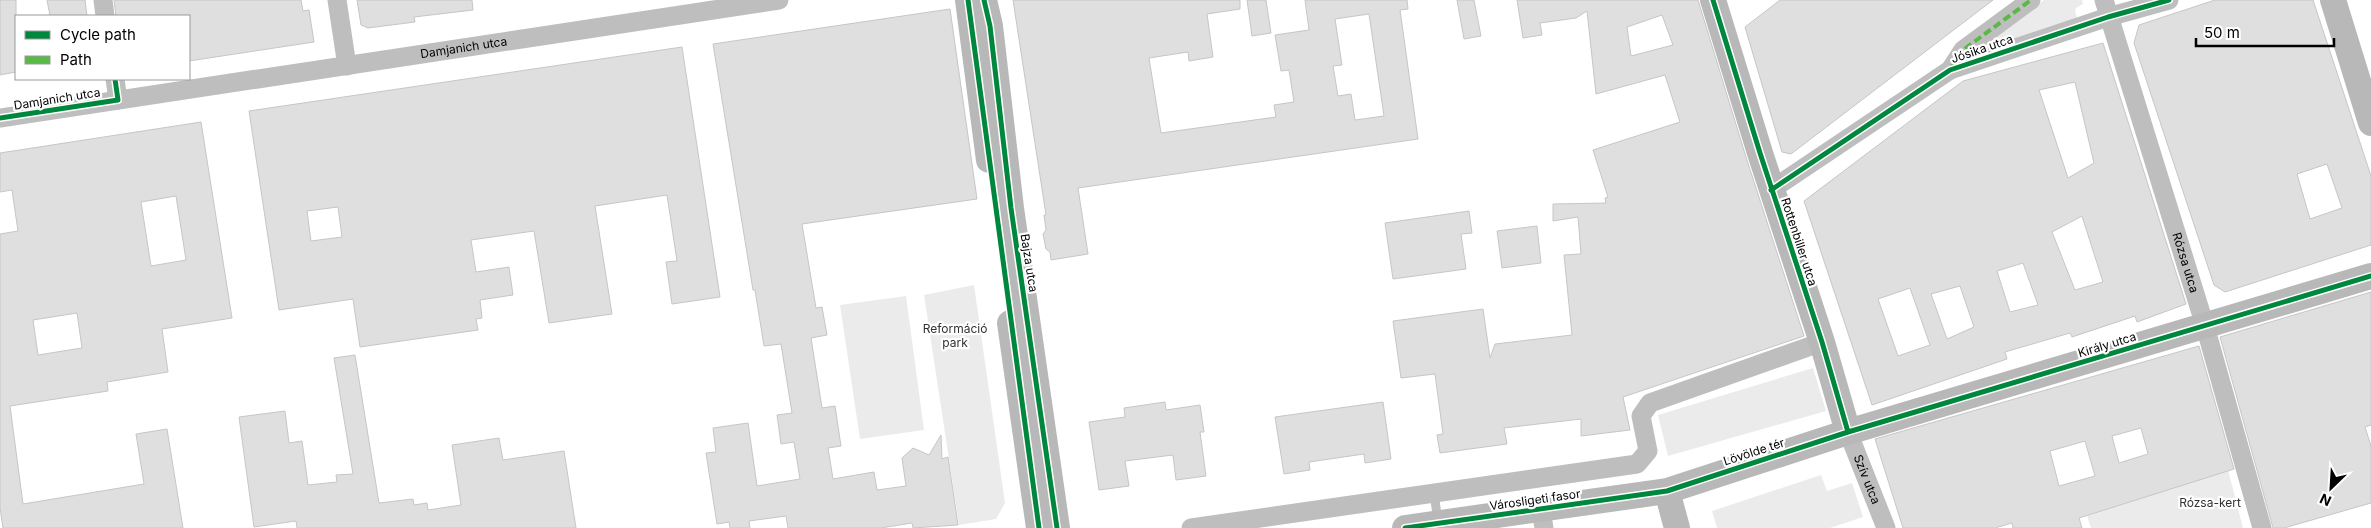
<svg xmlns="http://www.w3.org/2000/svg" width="2371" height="528" font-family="Inter,sans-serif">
  <rect width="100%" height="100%" fill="#fff"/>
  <path fill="#ebebeb" d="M2044 0H2082L2083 4 2076 8 2075 12 2080 25 1969 54Z
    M974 285 1005 503 996 519 959 525 924 295Z
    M906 296 924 430 860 439 840 305Z
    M1813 368 1826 411 1668 456 1658 415Z
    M2228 470 2243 528H2091L2087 516Z
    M1821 475 1827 491 1852 483 1863 517 1830 528H1717L1712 511Z"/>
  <path fill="#dfdfdf" stroke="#c6c6c6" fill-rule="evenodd" d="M0 0H16V72L0 75Z
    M47 0H85L87 16H50Z
    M114 0H301L303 11 309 10 314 42 189 61V16H116Z
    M357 0H472L473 10 414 17 415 22 368 28 361 25Z
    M1013 0H1240V9L1207 14 1213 57 1189 61 1188 52 1149 58 1161 133 1276 117 1274 105 1294 102 1289 70 1281 71 1275 35 1309 30 1305 0H1407L1408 9 1400 10 1418 139 1078 188 1088 254 1051 260 1050 252 1046 249 1043 234 1046 230 1044 215H1046ZM1369 14 1384 116 1355 120 1351 94 1338 96 1333 66 1342 65 1335 19Z
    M1247 0H1266L1271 33 1252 36Z
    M1457 0H1474L1481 36 1464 39Z
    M1517 0H1698L1746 157 1804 336 1623 397 1630 430 1581 436V419L1504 428 1507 444 1440 453 1437 435 1443 434 1435 374 1401 378 1393 321 1483 309 1490 358 1495 344 1572 335 1564 255 1581 254 1578 217 1553 221V204L1606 203 1605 198 1608 197 1593 150 1680 122 1665 75 1596 94 1587 11 1576 18 1540 23 1542 35 1523 38ZM1662 15 1673 45 1631 56 1627 27Z
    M1780 0H1993L1791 154 1782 152 1745 27Z
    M2215 0H2313L2371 176V245L2225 292 2214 285 2134 43 2139 25ZM2327 164 2342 208 2310 219 2297 174Z
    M950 9 977 199 802 224 816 308 822 307 827 335 811 338 822 408 835 406 841 446 828 448 833 479 874 472 877 490 906 486 902 458 913 448 929 455 941 435 942 459 948 457 958 525 913 528 912 523 881 528H788L786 516 749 521 750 528H730L729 522 717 524 706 453 716 452 713 428 748 423 757 486 800 479 794 442 781 444 777 415 792 413 781 344 764 346 755 290H753L713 44Z
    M2103 43 2186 304 2137 322 2135 316 2072 337 2070 333 2005 352 2007 359 1872 405 1804 201 1963 81ZM2075 82 2094 163 2068 178 2039 90ZM2082 216 2103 282 2075 290 2052 232ZM2023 263 2038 305 2010 312 1997 271ZM1960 286 1974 327 1947 339 1931 294ZM1910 288 1930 345 1898 356 1878 299Z
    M682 47 720 297 672 304 666 262 677 261 667 195 595 206 612 314 549 323 534 231 471 240 476 272 509 267 513 295 480 300 482 318 476 319 478 330 360 347 353 299 279 310 249 111ZM338 207 342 237 311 241 307 211Z
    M201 122 232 318 162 329 168 372 107 382 108 391 10 406 23 504 144 484 136 434 167 429 183 528H3L0 508V234L18 231 12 190 0 192V153ZM176 196 186 260 151 266 141 202ZM77 313 82 348 38 355 33 320Z
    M1469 211 1472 233 1461 234 1466 269 1393 279 1385 223Z
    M1537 226 1541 263 1502 268 1497 231Z
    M2371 292V425L2365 427 2371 446V503L2284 528H2273L2220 337Z
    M2199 346 2234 469 2079 518 2082 528H2013L2012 523 1995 528H1903L1875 439ZM2141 428 2148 454 2119 463 2112 436ZM2085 441 2095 476 2059 486 2050 451Z
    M355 355 379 503 413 499 414 505 427 503 428 510 461 505 452 445 499 438 503 460 564 451 576 528H297L296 521 254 527 239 417 285 411 289 443 302 441 308 485 337 482 336 475 353 474 334 358Z
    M1165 402 1166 410 1200 405 1204 432H1200L1206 476 1176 480 1173 455 1125 461 1129 486 1099 490 1089 422 1125 417 1124 408Z
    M1383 402 1391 459 1365 463 1364 454 1309 462 1310 470 1284 474 1275 417Z"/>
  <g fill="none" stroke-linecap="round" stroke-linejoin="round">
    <path stroke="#bebebe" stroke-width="9" d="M1434 493 1438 522"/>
    <g stroke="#bebebe" stroke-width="19">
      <path d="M103 0 105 16"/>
      <path d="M337 0 347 66"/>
      <path id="s1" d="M2104 0 2205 326 2262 528"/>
      <path d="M1950 70 1963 50 2031 0"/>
      <path d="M115 79 118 100"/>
      <path id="s2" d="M0 118 779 0"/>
      <path d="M1771 190 1950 70 2108 17 2169 0"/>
      <path id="s3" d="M1848 432 1886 528"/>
      <path d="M1541 510 1544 528"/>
      <path d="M1191 528 1637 464 1648 451 1641 416 1650 403 1822 342"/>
    </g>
    <path stroke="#b8b8b8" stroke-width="26" d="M968 0 989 160
      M984 0 990 26 1011 208 1057 528
      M1713 0 1760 153 1822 342 1848 432
      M2333 0 2371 123
      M1010 323 1039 528
      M1667 491 1677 528
      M1405 528 1667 491 1848 432 2371 276"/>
    <path stroke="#58b947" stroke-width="4" stroke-dasharray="8 4" stroke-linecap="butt" d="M1951 68 1963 50 2031 0"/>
    <defs>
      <path id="cycleway" d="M968 0 1039 528
        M984 0 990 26 1011 208 1057 528
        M1713 0 1760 153 1822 342 1848 432
        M0 118 118 100 115 79
        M1771 190 1950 70 2108 17 2169 0
        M1405 528 1667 491 1848 432 2371 276"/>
    </defs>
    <use href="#cycleway" stroke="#fff" stroke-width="8"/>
    <use href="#cycleway" stroke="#00873e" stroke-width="5"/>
  </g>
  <g text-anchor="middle" stroke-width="4.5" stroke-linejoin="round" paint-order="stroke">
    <g font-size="12" fill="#000" stroke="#fff">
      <text dy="4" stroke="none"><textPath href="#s2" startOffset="469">Damjanich utca</textPath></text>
      <text transform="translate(1982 49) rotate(-19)" y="4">Jósika utca</text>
      <text transform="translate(57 99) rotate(-9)" y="4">Damjanich utca</text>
      <text transform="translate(1799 242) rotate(72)" y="4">Rottenbiller utca</text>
      <text transform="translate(1029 263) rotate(81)" y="4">Bajza utca</text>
      <text dy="4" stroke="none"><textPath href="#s1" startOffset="275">Rózsa utca</textPath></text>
      <text transform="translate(2107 345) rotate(-17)" y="4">Király utca</text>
      <text transform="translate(1754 452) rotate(-18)" y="4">Lövölde tér</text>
      <text dy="4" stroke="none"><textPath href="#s3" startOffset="51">Szív utca</textPath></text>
      <text transform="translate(1535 500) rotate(-8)" y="4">Városligeti fasor</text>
    </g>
    <g font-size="12" fill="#323232" stroke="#fff">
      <text x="955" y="333">Reformáció<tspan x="955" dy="14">park</tspan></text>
      <text x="2210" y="507">Rózsa-kert</text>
    </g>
  </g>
  <rect x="15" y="15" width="175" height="65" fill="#ffffff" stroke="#999999"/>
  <rect x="25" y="31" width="25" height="8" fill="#00873e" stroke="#999999"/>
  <text x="60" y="40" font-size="15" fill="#000000">Cycle path</text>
  <rect x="25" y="56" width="25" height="8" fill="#58b947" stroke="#999999"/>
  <text x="60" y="65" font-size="15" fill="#000000">Path</text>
  <g transform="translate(2331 488) rotate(205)" stroke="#ffffff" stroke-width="4" paint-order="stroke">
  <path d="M0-4L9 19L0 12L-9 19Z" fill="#000000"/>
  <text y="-8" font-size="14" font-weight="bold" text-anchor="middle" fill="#000000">N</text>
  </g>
  <path d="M2196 38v8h138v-8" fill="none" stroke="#000000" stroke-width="2.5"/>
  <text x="2204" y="38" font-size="15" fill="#000000" stroke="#ffffff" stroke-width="4" paint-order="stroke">50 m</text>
</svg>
